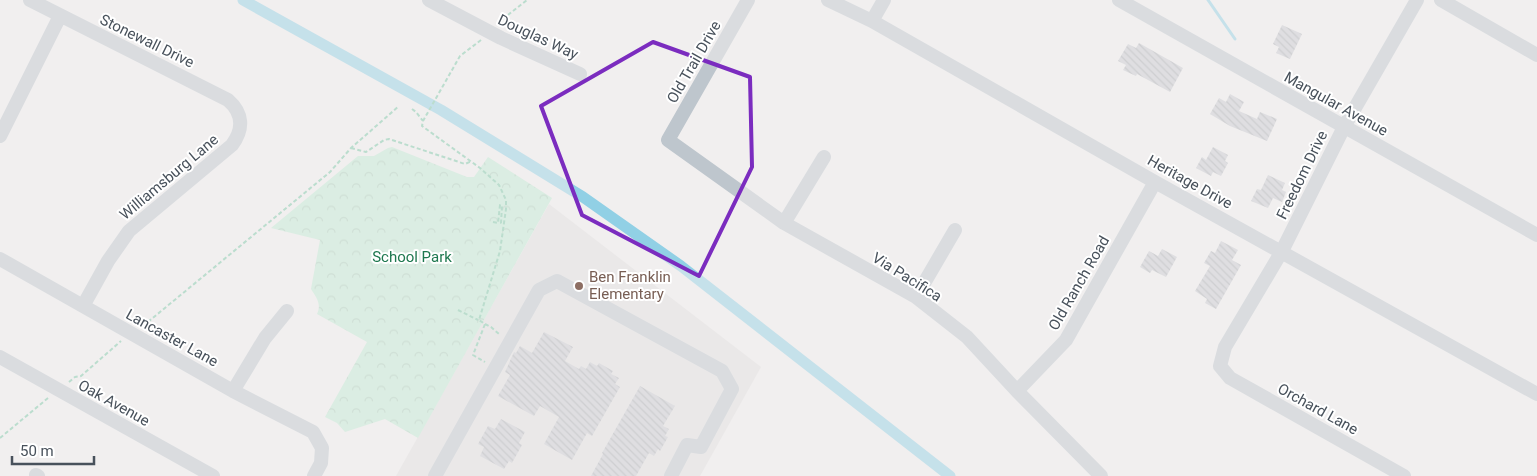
<svg xmlns="http://www.w3.org/2000/svg" width="1537" height="476" font-family="Roboto,sans-serif">
  <defs>
    <pattern id="park-crowns" width="20" height="18" patternUnits="userSpaceOnUse" patternTransform="scale(1.25)"><rect width="20" height="18" fill="#c1ecd4"/><path d="M2 6a3 3 0 1 1 6 0M12 15a3 3 0 1 1 6 0" fill="none" stroke="#a7ccb8"/></pattern>
    <pattern id="building-back-hatch" width="6" height="6" patternUnits="userSpaceOnUse" patternTransform="scale(1.25)"><rect width="6" height="6" fill="#c9cbd1"/><path d="M-1 5l2 2M0 0l6 6M5-1l2 2" fill="none" stroke="#a5a7ad"/></pattern>
  </defs>
  <rect width="100%" height="100%" fill="#f1efef"/>
  <path fill="#e2e0e0" d="M549 204 761 367 700 476H396Z"/>
  <path fill="url(#park-crowns)" d="M392 147 467 177H474L488 157 552 198 418 438 385 419 345 432 337 423 325 417 367 342 317 314C322 304 316 297 311 289L320 240 271 228 358 156H374L388 148Z"/>
  <g fill="none" stroke-linecap="round" stroke-linejoin="round">
    <path stroke="#91d0e5" stroke-width="3" d="M1208 0 1235 39"/>
    <path stroke="#91d0e5" stroke-width="11" d="M243 0 441 110 583 197 681 266 950 476"/>
  </g>
  <path fill="url(#building-back-hatch)" d="M1282 25 1302 34 1290 59 1276 53 1279 47 1273 44Z
    M1139 43 1183 68 1170 92 1137 74 1136 76 1123 70 1126 65 1118 61 1128 44 1136 48Z
    M1230 94 1244 102 1239 111 1257 119 1260 112 1277 119 1267 141 1230 126 1210 114 1219 98 1226 102Z
    M1213 147 1228 155 1225 161 1228 163 1221 176 1213 172 1211 176 1196 168 1202 157 1206 160Z
    M1268 175 1285 183 1282 190 1286 192 1282 202 1273 198 1268 208 1251 201 1257 189 1261 190Z
    M1221 241 1238 250 1232 260 1241 265 1216 309 1205 303 1207 299 1195 291 1210 266 1204 263 1211 251 1215 253Z
    M1162 249 1177 257 1166 277 1152 270 1150 273 1140 267 1149 251 1158 256Z
    M544 332 573 347 565 361 579 369 581 366 586 369 590 362 597 366 599 363 613 371 611 374 619 378 615 384 620 387 592 436 587 433 572 460 544 444 559 417 540 406 534 416 498 396 510 375 505 372 514 352 516 353 520 346 532 353Z
    M640 386 675 406 663 426 669 429 665 436 668 437 660 451 658 449 654 456 649 453 636 476H591L603 454 602 453Z
    M501 419 525 432 519 443 522 445 512 463 509 461 504 469 480 456 484 447 478 444 488 426 495 429Z"/>
  <g fill="none" stroke-linecap="round" stroke-linejoin="round">
    <path stroke="#7bc7a6" stroke-width="2" stroke-dasharray="4 2.5" stroke-linecap="butt" d="M500 25 504 18 527 0
      M481 40 460 56 423 121 422 126 480 168 499 185 506 200V209L500 251 479 320 485 324 473 355 485 362
      M412 109 416 112 423 121
      M351 148 366 152 384 140 389 139 465 164 472 161
      M493 222 498 223 500 205 502 206 501 223 504 224
      M458 310 478 320
      M485 324 491 327 499 334
      M143 326 330 172 351 148 399 106
      M69 382 75 377 81 376 121 341
      M0 438 48 398"/>
    <path stroke="#bec6cd" stroke-width="14" d="M30 0 228 100C243 113 244 129 232 145L129 231 108 261 83 306
      M429 0 501 38 580 74
      M748 0 668 140 784 223 916 297 967 337 1017 391 1101 476
      M828 0 872 21 1155 182 1537 394
      M1119 0 1537 235
      M1441 0 1537 55
      M872 21 884 0
      M0 136 60 16
      M784 223 824 157
      M0 259 233 391 313 432 322 448 321 463 314 476
      M916 297 955 230
      M0 357 213 476
      M233 391 265 338 287 311
      M1017 391 1066 340 1155 182
      M36 475 38 476
      M435 476 539 290 557 281 722 371 732 389 701 447 687 445 671 476
      M1404 476 1230 378 1220 366 1225 347 1282 251 1344 127 1417 0"/>
  </g>
  <path d="M0 0H1537V476H0ZM653 42 750 77 752 167 699 276 582 215 541 106Z" fill="#f1efef" fill-opacity=".55" fill-rule="evenodd"/>
  <path fill="none" stroke="#7b2cbf" stroke-width="4" stroke-linejoin="round" d="M653 42 750 77 752 167 699 276 582 215 541 106Z"/>
  <circle fill="#8d6e63" stroke="#fff" stroke-width="2" cx="579" cy="286" r="5"/>
  <g text-anchor="middle" stroke-width="4" stroke-linejoin="round" paint-order="stroke">
    <g font-size="15" fill="#48515b" stroke="#fff">
      <text transform="translate(538 37) rotate(25)" y="5">Douglas Way</text>
      <text transform="translate(147 41) rotate(26)" y="5">Stonewall Drive</text>
      <text transform="translate(694 62) rotate(-60)" y="5">Old Trail Drive</text>
      <text transform="translate(1336 104) rotate(29)" y="5">Mangular Avenue</text>
      <text transform="translate(1302 175) rotate(-64)" y="5">Freedom Drive</text>
      <text transform="translate(169 177) rotate(-40)" y="5">Williamsburg Lane</text>
      <text transform="translate(1190 182) rotate(29)" y="5">Heritage Drive</text>
      <text transform="translate(907 277) rotate(32)" y="5">Via Pacifica</text>
      <text transform="translate(1079 283) rotate(-60)" y="5">Old Ranch Road</text>
      <text transform="translate(172 338) rotate(29)" y="5">Lancaster Lane</text>
      <text transform="translate(114 403) rotate(29)" y="5">Oak Avenue</text>
      <text transform="translate(1318 409) rotate(29)" y="5">Orchard Lane</text>
    </g>
    <g font-size="15" fill="#1e784f" stroke="#fff">
      <text x="412" y="262">School Park</text>
    </g>
    <g font-size="15" fill="#785e54" stroke="#fff" text-anchor="start">
      <text x="589" y="282">Ben Franklin<tspan x="589" dy="17">Elementary</tspan></text>
    </g>
  </g>
  <path d="M12 456v8h82v-8" fill="none" stroke="#48515b" stroke-width="2.5"/>
  <text x="20" y="456" font-size="15" fill="#48515b" stroke="#ffffff" stroke-width="4" paint-order="stroke">50 m</text>
</svg>
